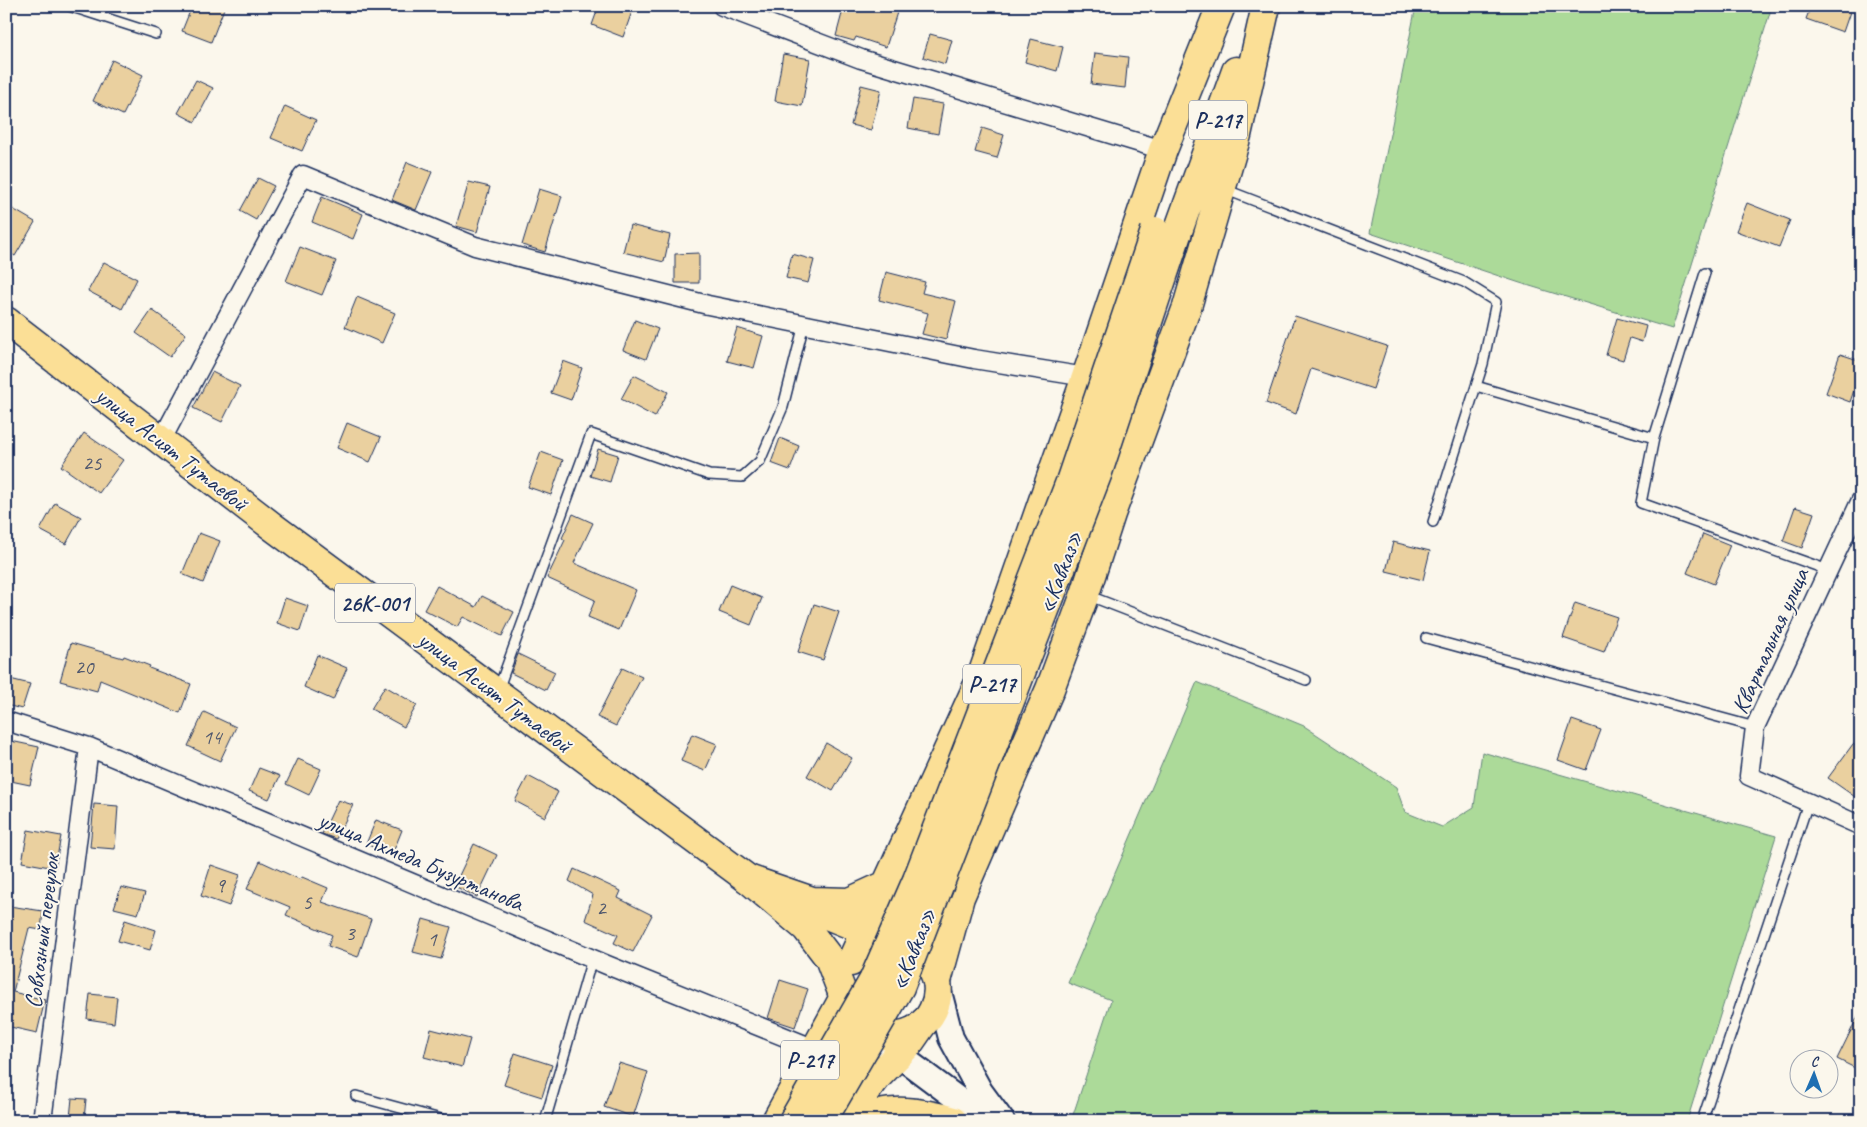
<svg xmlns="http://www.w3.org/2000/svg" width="1867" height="1127" font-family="Caveat,sans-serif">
  <rect width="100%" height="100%" fill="#fbf7ec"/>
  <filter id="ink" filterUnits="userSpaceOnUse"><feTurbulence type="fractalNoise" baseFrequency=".02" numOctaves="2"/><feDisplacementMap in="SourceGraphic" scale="10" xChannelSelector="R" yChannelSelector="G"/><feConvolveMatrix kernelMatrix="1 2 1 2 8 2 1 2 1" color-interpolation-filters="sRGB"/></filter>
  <g filter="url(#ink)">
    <path fill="#acda99" stroke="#64847c" d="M1416 6H1772L1672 329 1520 283 1370 233Z
      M1197 682 1304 726 1396 787 1405 812 1442 827 1474 807 1482 752 1776 836 1687 1121H1071L1111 1000 1068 983Z"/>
    <path fill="#ead09f" stroke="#1b2f5e" d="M192 6H225L211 42 182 31Z
      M599 6H634L623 37 592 25Z
      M844 6H899L886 47 856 37 854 41 836 36Z
      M1811 6H1852L1843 32 1806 19Z
      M930 34 952 40 945 64 923 57Z
      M1031 39 1063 47 1057 71 1025 62Z
      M1095 53 1128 57 1125 88 1091 84Z
      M783 54 810 59 802 106 775 101Z
      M112 60 143 75 123 115 93 101Z
      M196 80 213 88 195 122 178 113Z
      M861 85 881 90 871 130 851 125Z
      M913 99 943 104 938 134 908 128Z
      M285 106 316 120 302 151 271 138Z
      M982 128 1004 135 997 158 975 152Z
      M407 162 432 172 416 210 392 200Z
      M258 178 274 186 256 220 240 211Z
      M469 182 490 187 477 232 456 226Z
      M539 189 562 196 545 252 522 245Z
      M322 197 363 214 353 239 312 222Z
      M1747 203 1790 220 1779 247 1736 231Z
      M6 205 35 222 15 256 6 251Z
      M630 225 670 235 664 262 623 252Z
      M300 247 336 261 322 295 286 281Z
      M699 253V283H675V254Z
      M792 254 814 260 808 283 786 278Z
      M104 262 137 279 122 309 88 291Z
      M886 272 925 282 922 293 956 301 946 340 922 334 928 313 879 300Z
      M357 297 395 313 382 343 345 327Z
      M152 310 186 334 170 357 136 333Z
      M1295 316 1387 346 1373 389 1311 369 1296 414 1266 403Z
      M1617 318 1646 326 1642 342 1630 338 1623 360 1606 355Z
      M635 320 658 329 646 359 623 350Z
      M737 328 763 336 754 368 727 361Z
      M1840 354 1861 361V370L1850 402 1826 393Z
      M563 361 582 368 571 400 551 393Z
      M212 372 240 386 222 422 193 408Z
      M634 375 668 392 655 417 621 399Z
      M347 423 381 437 370 462 337 448Z
      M84 433 123 460 99 493 61 466Z
      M780 438 799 446 790 470 771 463Z
      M598 449 618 455 610 482 590 476Z
      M541 452 563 460 551 495 528 487Z
      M55 503 81 517 66 544 40 530Z
      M1795 507 1814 513 1802 548 1783 541Z
      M573 514 593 523 574 563 636 590 619 630 588 617 595 600 547 578 565 540 562 538Z
      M199 533 220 541 203 583 182 574Z
      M1703 534 1730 545 1714 584 1687 573Z
      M1393 542 1430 551 1423 580 1386 571Z
      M730 585 762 598 751 625 719 612Z
      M437 586 476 607 482 596 514 612 502 636 463 617 457 627 424 610Z
      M285 598 308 606 300 631 277 623Z
      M1575 603 1617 617 1604 652 1563 638Z
      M814 604 839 612 823 660 798 652Z
      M71 643 123 658 124 656 150 666 149 668 191 684 180 713 100 680 97 691 60 681Z
      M518 654 555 672 546 690 511 673Z
      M317 655 347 668 333 700 304 687Z
      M622 668 642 677 616 726 597 717Z
      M6 678 30 684 22 709 6 705Z
      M385 686 417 705 404 727 371 709Z
      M204 712 236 727 220 761 188 746Z
      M1572 720 1601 730 1586 770 1558 760Z
      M692 734 717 744 705 771 681 761Z
      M6 740 39 747 30 785 6 780Z
      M826 743 852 758 833 791 807 776Z
      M1853 744 1861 750V801L1828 778Z
      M298 759 321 769 309 795 286 784Z
      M259 768 280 776 269 799 249 791Z
      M528 776 558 792 545 817 515 801Z
      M338 800 353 805 336 839 322 834Z
      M94 804 118 806 115 849 90 847Z
      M376 820 402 830 392 855 366 844Z
      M28 830 61 836 55 868 22 862Z
      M474 844 497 855 477 897 454 886Z
      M260 861 301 880 302 877 328 888 322 902 371 919 358 957 328 946 332 935 286 915 290 907 247 889Z
      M211 865 240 875 229 906 201 896Z
      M574 869 621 891 618 898 652 915 633 952 614 943 618 935 585 920 593 895 569 881Z
      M121 887 145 893 138 914 114 908Z
      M9 906 43 911 41 930 29 928 13 992 45 1000 37 1033 6 1026V928Z
      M423 919 451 927 441 959 413 952Z
      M125 920 156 930 150 950 118 941Z
      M780 980 808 989 795 1027 768 1018Z
      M90 994 117 997 114 1023 87 1019Z
      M1861 1010V1071L1837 1059Z
      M431 1029 470 1039 462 1067 424 1057Z
      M515 1053 552 1065 542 1097 504 1085Z
      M619 1063 648 1072 633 1117 604 1107Z
      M72 1098 86 1099 84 1119 70 1118Z"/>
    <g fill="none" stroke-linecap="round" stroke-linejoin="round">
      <defs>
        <path id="lane" d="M69 6 156 34
          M1224 189 1464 282 1496 302 1483 364 1433 522
          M1705 273 1654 438 1641 503 1828 570
          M1476 386 1654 438
          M1087 595 1306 680
          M1426 638 1755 727
          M498 690 591 434 709 475 742 477 760 461 783 407 804 324
          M356 1096 448 1121
          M545 1121 592 959
          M1702 1121 1808 803"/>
        <path id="street" d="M722 6 861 59 1163 150
          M161 441 303 175 475 246 708 305 974 359 1086 377
          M1861 500 1755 727 1749 776 1861 826
          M6 721 89 747 607 965 815 1049
          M42 1121 89 747"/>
        <path id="secondary" d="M937 984 951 1038 980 1091 1002 1121
          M884 1044 987 1121"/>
        <path id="primary" d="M6 321 273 527 748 879 806 928 829 958 842 992
          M790 900 886 939
          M855 1021C878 1043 918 1041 933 1010 948 978 925 947 893 942"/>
        <path id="highway" d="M1177 234 1236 71
          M748 879 812 901 849 902 886 885
          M851 962 981 678 1086 377 1163 150 1221 6
          M937 981 960 897 1050 689 1085 594 1111 514 1187 307 1237 135 1266 6
          M776 1121 843 999 842 992
          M847 1121 860 1099 877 1077 908 1045 924 1022
          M859 1121C888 1106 923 1112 953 1121"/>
      </defs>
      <use href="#lane" stroke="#1b2f5e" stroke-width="12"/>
      <use href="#street" stroke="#1b2f5e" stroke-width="21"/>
      <use href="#secondary" stroke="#1b2f5e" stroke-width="28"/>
      <use href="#primary" stroke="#1b2f5e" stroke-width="31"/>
      <use href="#highway" stroke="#1b2f5e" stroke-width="31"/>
      <use href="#lane" stroke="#fbf7ec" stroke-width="9"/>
      <use href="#street" stroke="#fbf7ec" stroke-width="18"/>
      <use href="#secondary" stroke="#fbf7ec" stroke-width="24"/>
      <use href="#primary" stroke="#fbdf96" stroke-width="28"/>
      <use href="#highway" stroke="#fbdf96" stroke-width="28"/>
      <defs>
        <path id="highway-bridge" d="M793 1121 873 981 917 880 1070 482 1155 231
          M822 1121 900 987 1097 475 1177 234"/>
      </defs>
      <use href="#highway-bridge" stroke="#1b2f5e" stroke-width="31" stroke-linecap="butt"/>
      <use href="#highway-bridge" stroke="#fbdf96" stroke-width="28"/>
    </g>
  </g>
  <g text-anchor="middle" stroke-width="4" stroke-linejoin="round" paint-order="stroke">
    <g font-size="21" fill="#4f576e">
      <text x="92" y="470">25</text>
      <text x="84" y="674">20</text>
      <text x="212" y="744">14</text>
      <text x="220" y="892">9</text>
      <text x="307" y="909">5</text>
      <text x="601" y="915">2</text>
      <text x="350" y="940">3</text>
      <text x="432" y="946">1</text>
    </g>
    <g fill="#fbf7ec" stroke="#5e6b89" stroke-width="1">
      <rect x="1189" y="100.5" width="58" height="39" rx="4"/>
      <rect x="335" y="583.5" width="80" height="39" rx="4"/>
      <rect x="963" y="664.5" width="58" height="39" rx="4"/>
      <rect x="781" y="1040.5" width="58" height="39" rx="4"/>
    </g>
    <g font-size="22" font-weight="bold" fill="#1b2f5e">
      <text x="1218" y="128">Р-217</text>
      <text x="375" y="611">26К-001</text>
      <text x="992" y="692">Р-217</text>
      <text x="810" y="1068">Р-217</text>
    </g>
    <g font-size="24" fill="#1b2f5e" stroke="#fbf7ec">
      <text transform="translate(172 449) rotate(38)" y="8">улица Асият Тутаевой</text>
      <text transform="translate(1060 572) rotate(-69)" y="8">«Кавказ»</text>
      <text transform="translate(1770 641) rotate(-66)" y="8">Квартальная улица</text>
      <text transform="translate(495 692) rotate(37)" y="8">улица Асият Тутаевой</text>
      <text transform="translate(421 861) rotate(23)" y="8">улица Ахмеда Бузуртанова</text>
      <text transform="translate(42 931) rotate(-83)" y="8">Совхозный переулок</text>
      <text transform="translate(913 949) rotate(-68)" y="8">«Кавказ»</text>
    </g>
  </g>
  <rect width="1867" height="1127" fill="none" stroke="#fbf7ec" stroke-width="25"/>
  <rect x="12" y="12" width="1842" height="1102" fill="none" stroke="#1b2f5e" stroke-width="2" filter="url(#ink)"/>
  <g transform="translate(1814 1074) rotate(2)"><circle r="24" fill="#fbf7ec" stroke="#a1a7b3"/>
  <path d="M0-4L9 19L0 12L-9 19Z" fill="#1f6fb2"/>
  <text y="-8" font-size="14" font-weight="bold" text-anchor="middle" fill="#1b2f5e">С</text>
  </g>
</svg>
